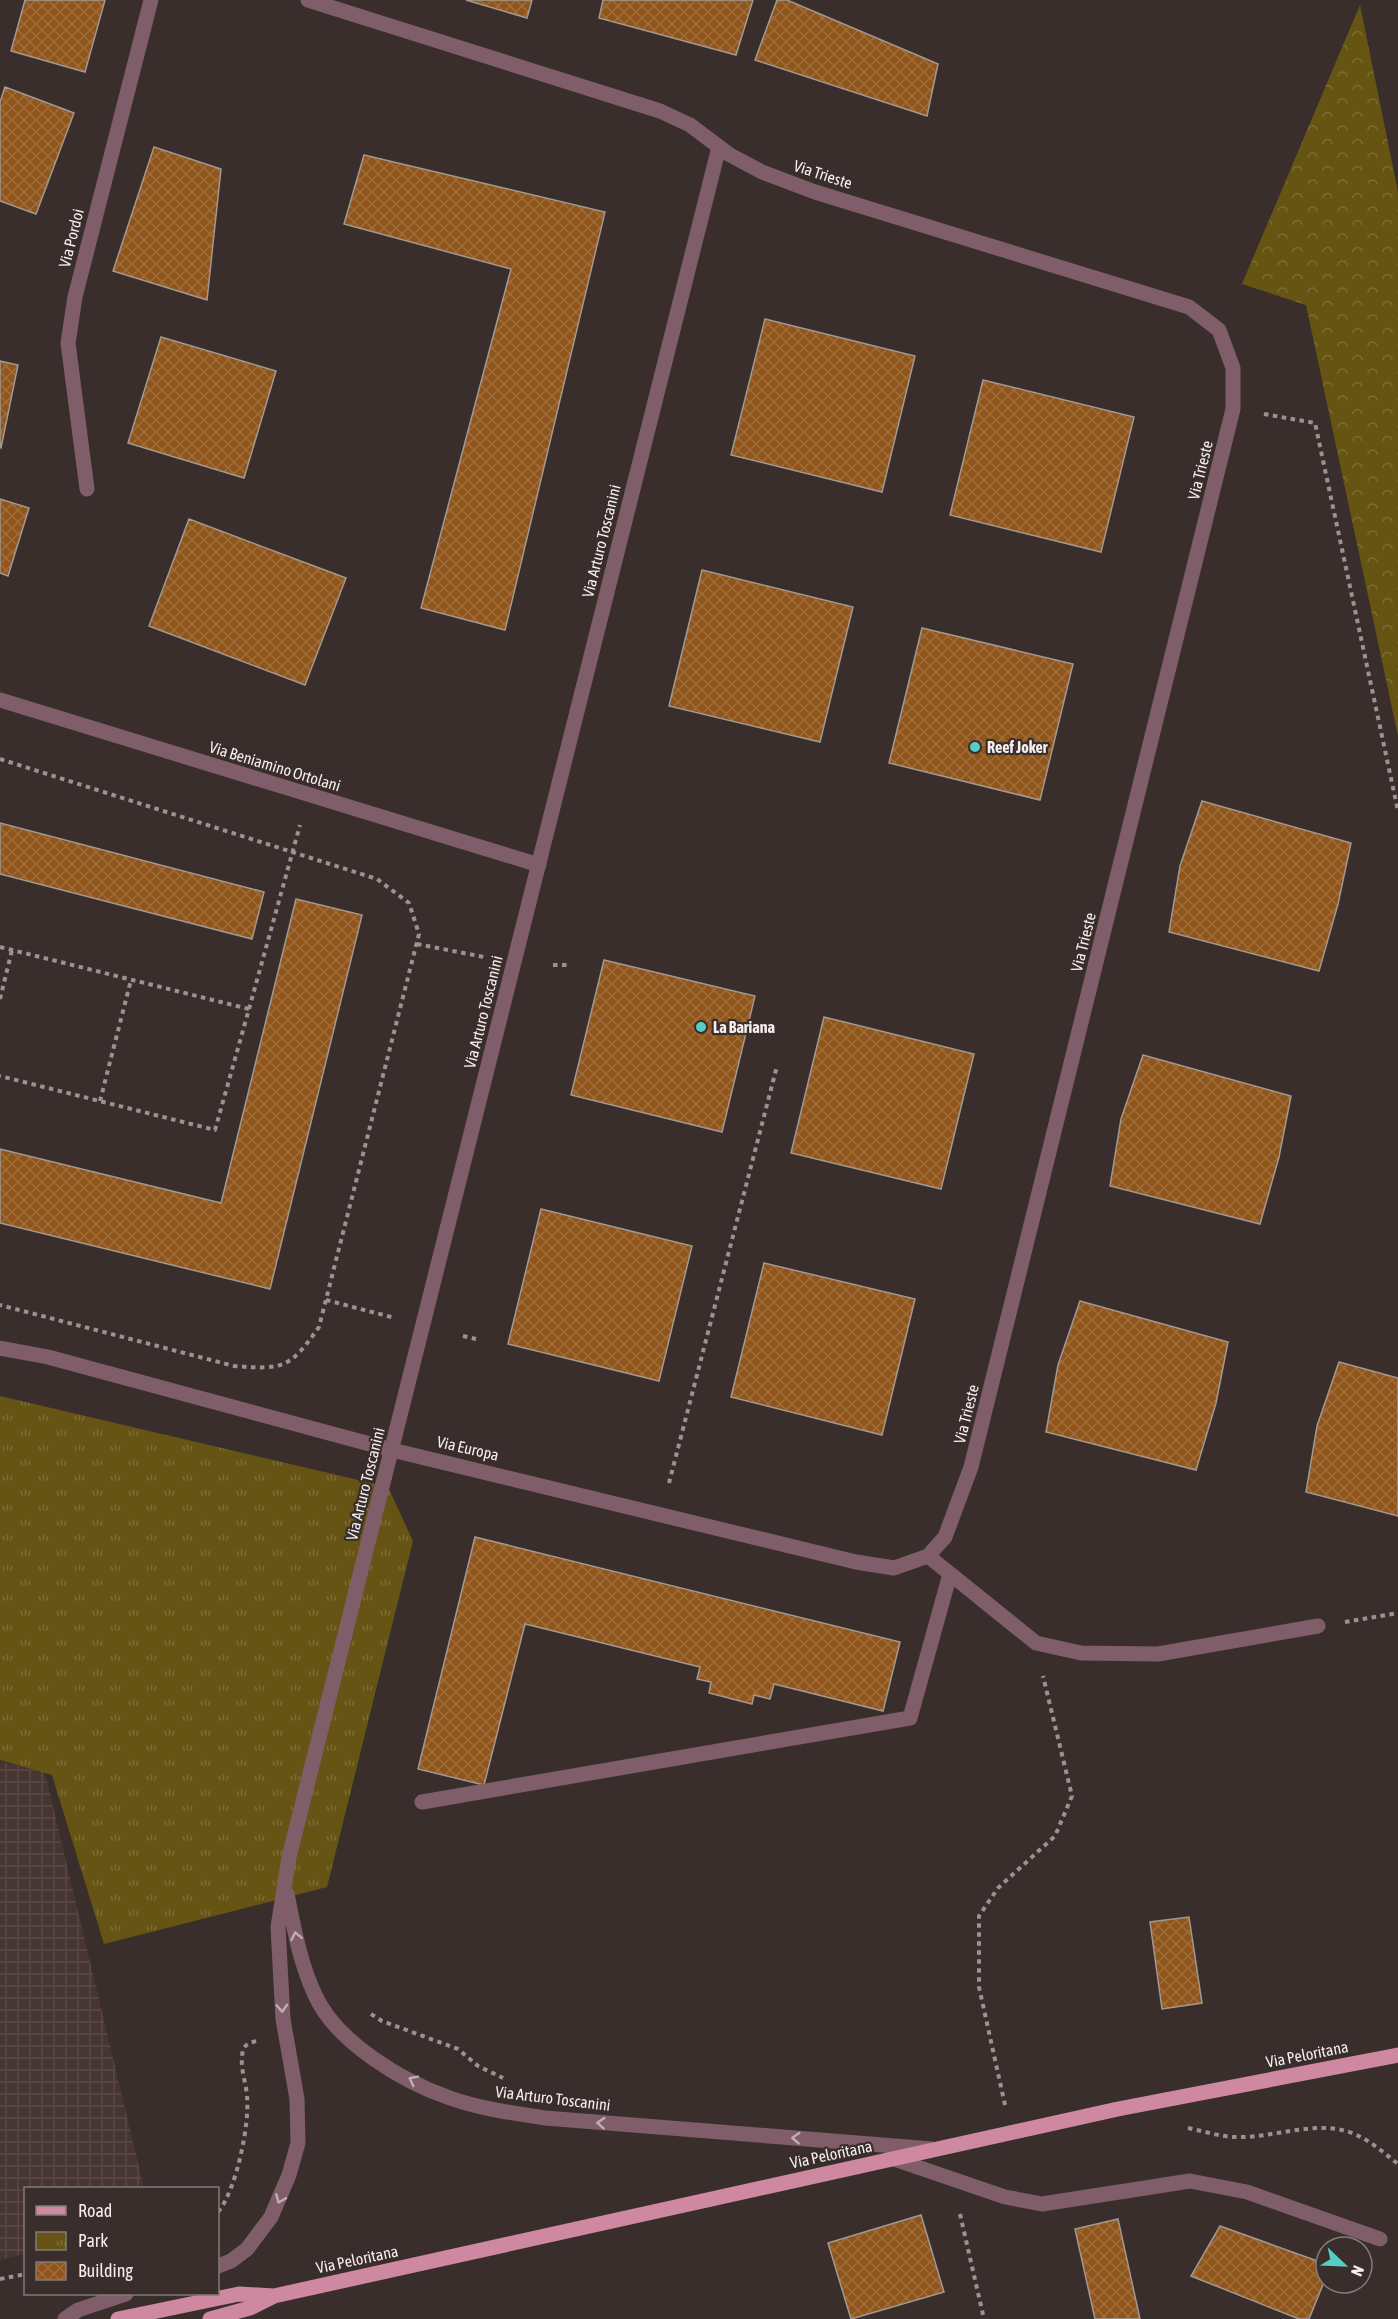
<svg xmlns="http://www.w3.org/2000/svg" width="1398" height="2319" font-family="'Asap Condensed',sans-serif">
  <defs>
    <pattern id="industrial-grid" width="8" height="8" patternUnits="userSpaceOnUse" patternTransform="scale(1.5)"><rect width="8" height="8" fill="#473532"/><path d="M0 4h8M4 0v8" fill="none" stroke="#594946"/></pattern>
    <pattern id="forest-crowns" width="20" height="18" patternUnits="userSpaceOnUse" patternTransform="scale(1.5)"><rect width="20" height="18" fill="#665413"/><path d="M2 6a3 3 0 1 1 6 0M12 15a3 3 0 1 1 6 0" fill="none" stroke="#7c6d36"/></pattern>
    <pattern id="park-tufts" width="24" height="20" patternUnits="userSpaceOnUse" patternTransform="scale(1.5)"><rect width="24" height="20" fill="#665414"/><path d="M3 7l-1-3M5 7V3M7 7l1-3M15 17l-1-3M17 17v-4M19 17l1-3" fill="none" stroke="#7c6d36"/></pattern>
    <pattern id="building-cross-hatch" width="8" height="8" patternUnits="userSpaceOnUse" patternTransform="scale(1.5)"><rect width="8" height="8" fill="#8f551a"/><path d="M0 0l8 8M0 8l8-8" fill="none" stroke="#9f6e3c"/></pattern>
  </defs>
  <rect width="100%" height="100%" fill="#392e2c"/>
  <path fill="url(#industrial-grid)" d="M0 1761 45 1773 144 2188H26L25 2254 0 2260Z"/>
  <path fill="url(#forest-crowns)" d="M1360 5 1398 192V736L1306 305 1242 284Z"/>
  <path fill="url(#park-tufts)" d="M0 1396 388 1487 413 1541 327 1887 104 1944 52 1775 0 1760Z"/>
  <path fill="url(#building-cross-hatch)" stroke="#a39991" stroke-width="1.5" d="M25 0H105L85 72 11 51Z
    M466 0H532L527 18Z
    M603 0H753L736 55 599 18Z
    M777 0H787L938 64 927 116 755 60Z
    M5 87 74 113 36 214 0 201V102Z
    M154 147 221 169 207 300 113 271Z
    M364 155 605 212 505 630 421 608 511 269 344 224Z
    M765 319 915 356 882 492 731 455Z
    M161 337 276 371 244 478 128 443Z
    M0 361 18 365 1 448 0 447Z
    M983 380 1134 417 1101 552 950 515Z
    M0 499 29 508 8 576 0 573Z
    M189 519 346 578 305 685 149 626Z
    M702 570 853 607 820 742 669 706Z
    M922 628 1073 664 1040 800 889 763Z
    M1202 801 1351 843 1338 904 1319 971 1169 932 1180 866Z
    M0 823 264 892 252 939 0 874Z
    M296 899 362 915 270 1289 0 1223V1149L221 1203Z
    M604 960 755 996 722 1132 571 1095Z
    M824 1017 974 1054 941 1189 791 1153Z
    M1143 1055 1291 1096 1279 1157 1260 1224 1110 1186 1121 1119Z
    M541 1209 692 1246 659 1381 508 1344Z
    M764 1263 915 1299 882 1435 731 1397Z
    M1080 1301 1228 1342 1216 1403 1196 1470 1046 1432 1058 1365Z
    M1339 1362 1398 1378V1516L1306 1492 1317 1426Z
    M475 1537 900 1642 883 1711 774 1684 770 1699 754 1695 752 1704 709 1693 711 1682 697 1679 700 1667 525 1624 484 1785 418 1769Z
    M1189 1917 1202 2003 1162 2009 1150 1922Z
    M921 2215 944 2292 851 2319 828 2243Z
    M1118 2219 1140 2319H1095L1075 2229Z
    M1220 2226 1326 2264V2277L1309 2319H1299L1191 2276Z"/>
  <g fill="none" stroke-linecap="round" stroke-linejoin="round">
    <path stroke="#9c9391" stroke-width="4" stroke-dasharray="4.5 4.5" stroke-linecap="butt" d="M1264 414 1315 423 1398 811
      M0 759 377 879 409 903 419 934 319 1327C290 1368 284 1370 234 1366L0 1305
      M417 944 484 957
      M0 947 249 1009 215 1130 0 1076
      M553 965H571
      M0 999 12 950
      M249 1009 300 825
      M100 1101 131 980
      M326 1300 395 1318
      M463 1336 476 1339
      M669 1483 777 1066
      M1345 1622 1398 1613
      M371 2014 382 2021 458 2049 478 2066 503 2078
      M1005 2105 979 1987V1916L998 1888 1055 1836 1072 1796 1043 1676
      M1188 2128C1203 2131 1218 2136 1233 2137 1272 2139 1315 2119 1352 2133 1370 2140 1384 2153 1398 2164
      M218 2212C236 2191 250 2124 247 2096 246 2081 239 2067 243 2050 245 2044 251 2042 257 2041
      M960 2214 984 2319
      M0 2279 26 2274"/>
    <path stroke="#805e69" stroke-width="15" d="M928 1556 1036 1643 1081 1653 1158 1654 1318 1626
      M422 1802 910 1718 950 1574
      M894 2159 1005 2197 1042 2204 1190 2181 1247 2192 1380 2239"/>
    <path stroke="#805e69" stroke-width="15" d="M87 489 68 343 75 297 151 0
      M0 700 539 865
      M0 1348 48 1357 392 1450 856 1562 894 1568 928 1556 945 1537 971 1467 1233 409V368L1219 330 1189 307 815 192 762 172 730 155 690 125 660 111 308 0
      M287 1894C294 1928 300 1963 315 1995 336 2042 403 2082 450 2098 481 2109 513 2113 545 2118L932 2149
      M218 2266 231 2261 247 2249 271 2217 289 2175 298 2143 297 2099 283 2019 278 1927 289 1857 719 147
      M65 2319 78 2310 126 2294"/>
    <path stroke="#ce89a0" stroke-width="15" d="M118 2319 239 2294 274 2296
      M210 2319 250 2308 274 2296 1118 2109 1398 2055"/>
  </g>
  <defs><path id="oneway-chevron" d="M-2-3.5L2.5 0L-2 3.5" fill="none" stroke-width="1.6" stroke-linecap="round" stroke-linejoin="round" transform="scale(1.5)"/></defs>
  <g stroke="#c0adb2">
    <use href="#oneway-chevron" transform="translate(296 1936) rotate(-101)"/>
    <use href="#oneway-chevron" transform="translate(282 2008) rotate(87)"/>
    <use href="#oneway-chevron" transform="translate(413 2080) rotate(-153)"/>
    <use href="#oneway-chevron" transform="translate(601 2123) rotate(-176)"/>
    <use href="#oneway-chevron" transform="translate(796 2138) rotate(-176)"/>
    <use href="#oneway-chevron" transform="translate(280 2199) rotate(113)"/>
  </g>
  <g fill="#56cec4" stroke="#392e2c" stroke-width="2">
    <circle cx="975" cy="747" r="6"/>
    <circle cx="701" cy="1027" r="6"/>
  </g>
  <g text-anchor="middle" stroke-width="4.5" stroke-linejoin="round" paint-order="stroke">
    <g font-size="16" fill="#f5eeed" stroke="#392e2c">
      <text transform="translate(823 174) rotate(18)" y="6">Via Trieste</text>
      <text transform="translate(71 238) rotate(-76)" y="6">Via Pordoi</text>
      <text transform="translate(1200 470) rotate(-76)" y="6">Via Trieste</text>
      <text transform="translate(601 541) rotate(-76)" y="6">Via Arturo Toscanini</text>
      <text transform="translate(275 766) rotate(17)" y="6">Via Beniamino Ortolani</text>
      <text transform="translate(1083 942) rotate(-76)" y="6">Via Trieste</text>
      <text transform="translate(483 1012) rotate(-76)" y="6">Via Arturo Toscanini</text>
      <text transform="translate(966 1414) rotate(-76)" y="6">Via Trieste</text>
      <text transform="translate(468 1448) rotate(13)" y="6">Via Europa</text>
      <text transform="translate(365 1484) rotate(-76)" y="6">Via Arturo Toscanini</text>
      <text transform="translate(1307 2054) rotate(-11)" y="6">Via Peloritana</text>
      <text transform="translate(553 2098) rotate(7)" y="6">Via Arturo Toscanini</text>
      <text transform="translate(831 2154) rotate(-12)" y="6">Via Peloritana</text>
      <text transform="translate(357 2259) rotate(-12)" y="6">Via Peloritana</text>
    </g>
    <g font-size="16" font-weight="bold" fill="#f5eeed" stroke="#392e2c" text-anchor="start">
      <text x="987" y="753">Reef Joker</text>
      <text x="713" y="1033">La Bariana</text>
    </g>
  </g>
  <rect x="24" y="2187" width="195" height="108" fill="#392e2c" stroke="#847b79" stroke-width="1.5"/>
  <rect x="36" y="2206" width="30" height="9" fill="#ce89a0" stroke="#847b79" stroke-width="1.5"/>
  <text x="78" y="2217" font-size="18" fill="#f5eeed">Road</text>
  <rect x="36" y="2232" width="30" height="18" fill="url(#park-tufts)" stroke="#847b79" stroke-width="1.5"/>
  <text x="78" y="2247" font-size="18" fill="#f5eeed">Park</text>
  <rect x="36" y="2262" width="30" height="18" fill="url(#building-cross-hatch)" stroke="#847b79" stroke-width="1.5"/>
  <text x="78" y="2277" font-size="18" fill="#f5eeed">Building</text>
  <g transform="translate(1344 2265) rotate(113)"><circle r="28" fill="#392e2c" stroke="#847b79" stroke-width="1.5"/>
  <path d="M0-4.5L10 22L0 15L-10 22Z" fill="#56cec4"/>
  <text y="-9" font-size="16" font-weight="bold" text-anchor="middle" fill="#f5eeed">N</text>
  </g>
</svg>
